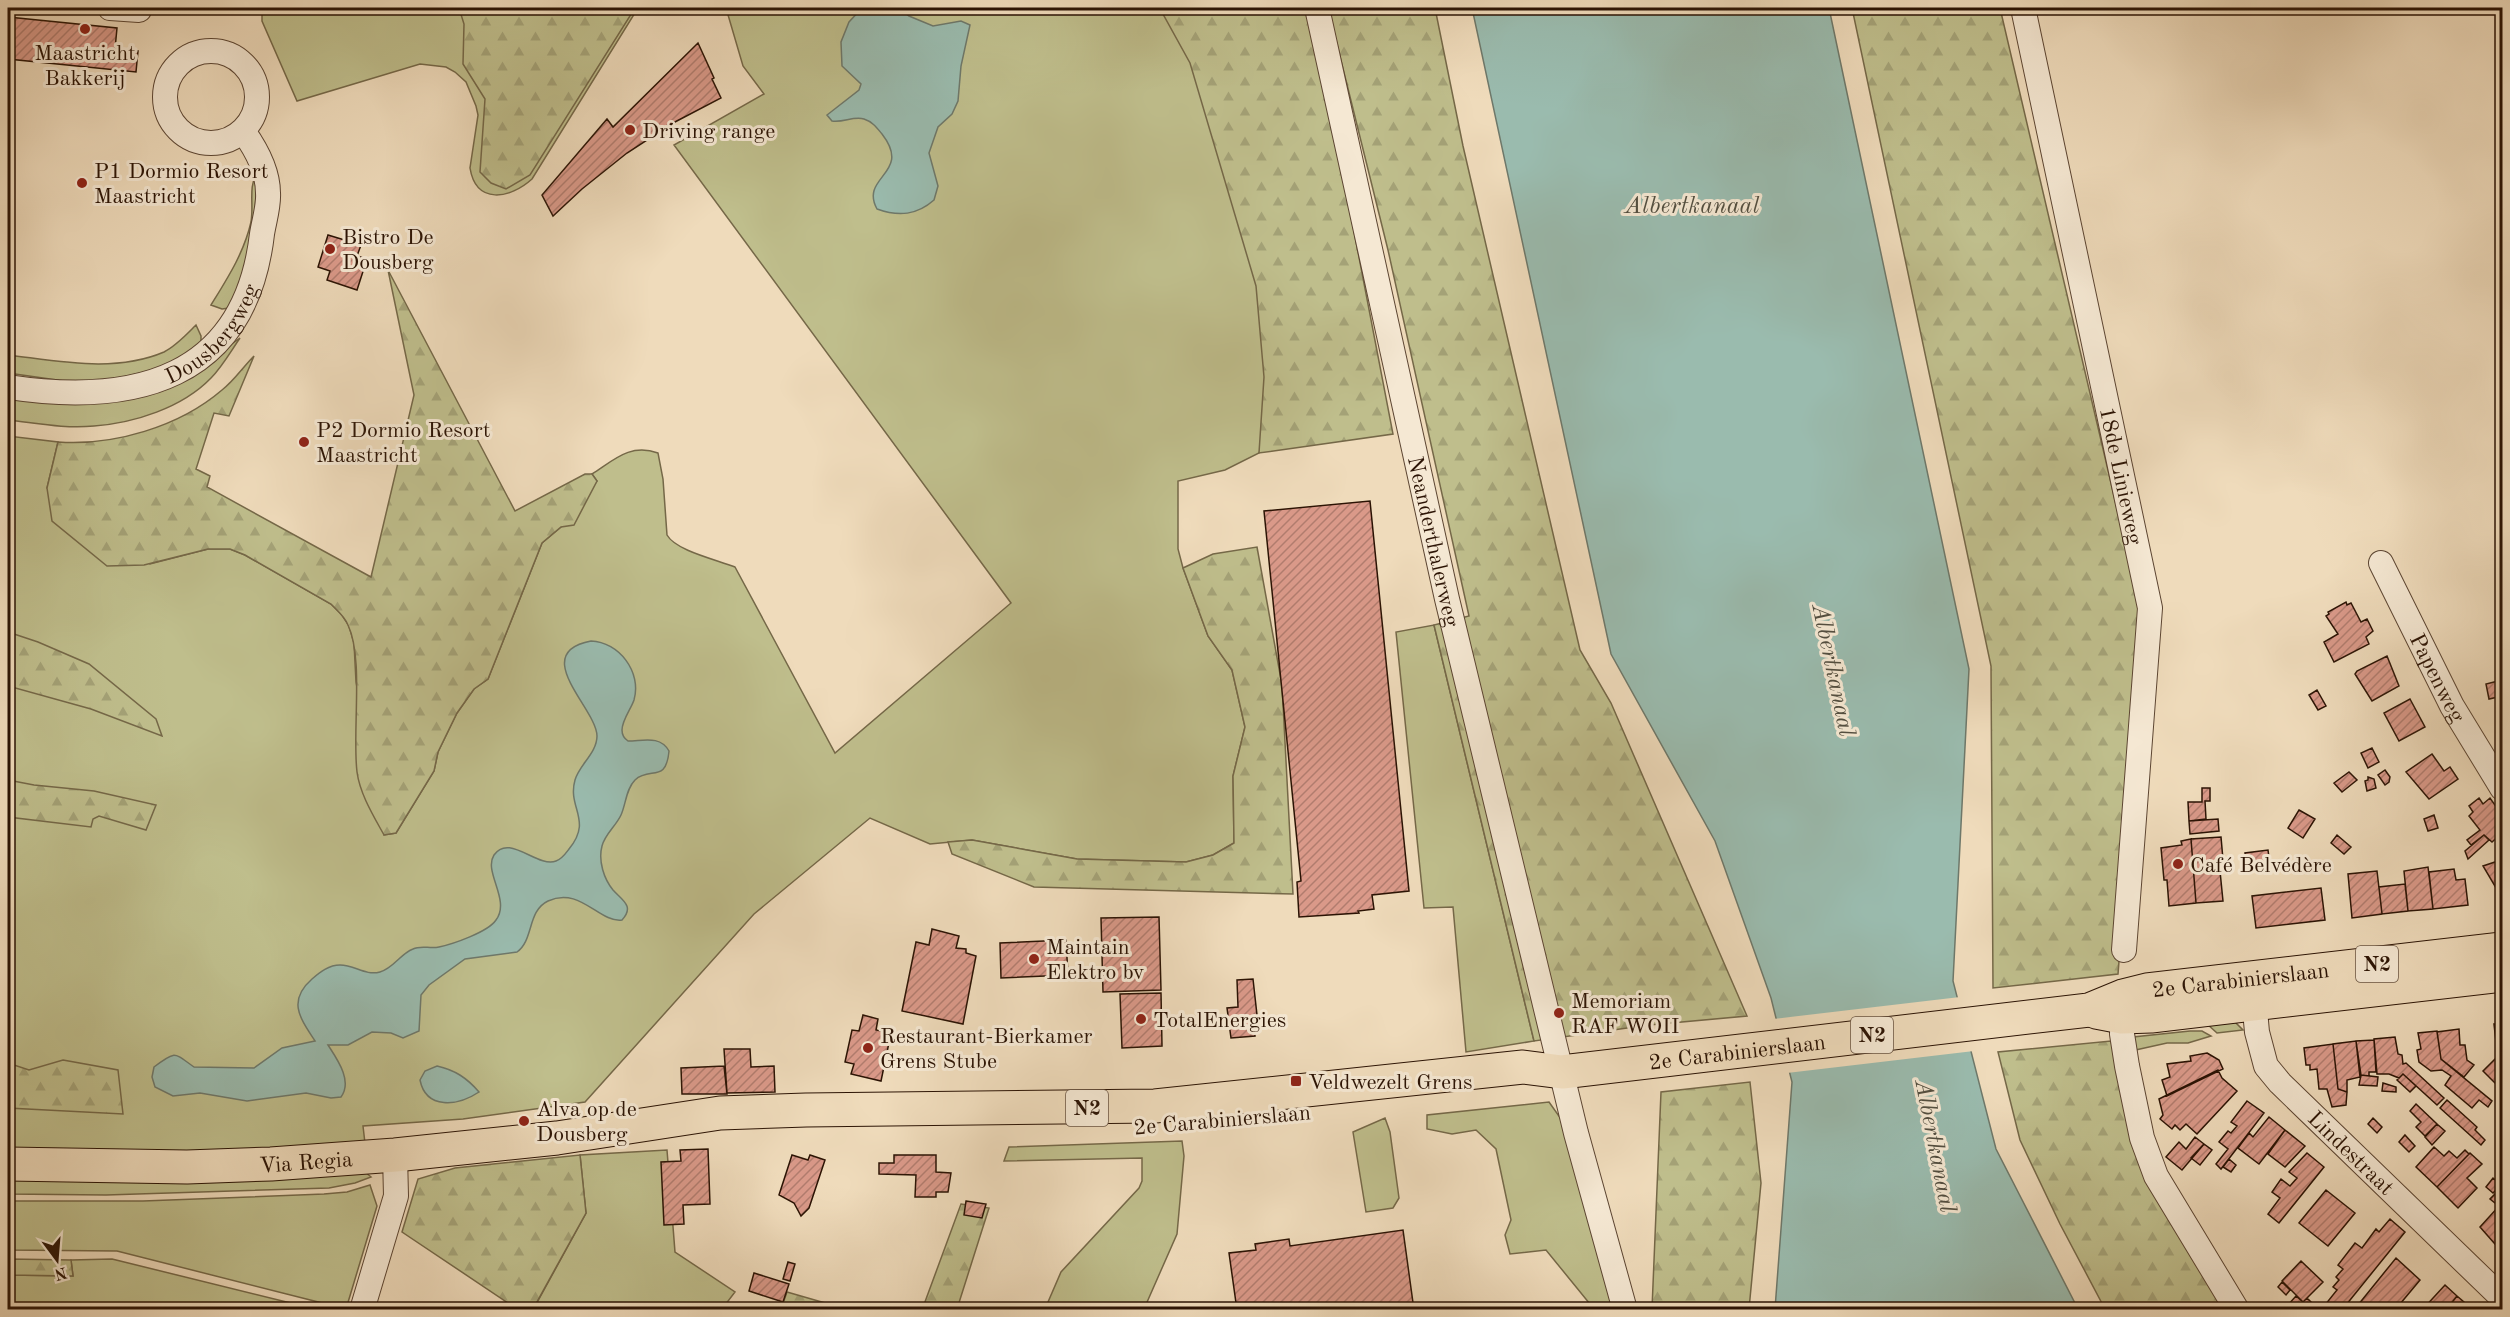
<svg xmlns="http://www.w3.org/2000/svg" width="2510" height="1317" font-family="'Old Standard TT',serif">
  <defs>
    <pattern id="forest-firs" width="22" height="20" patternUnits="userSpaceOnUse" patternTransform="scale(1.5)"><rect width="22" height="20" fill="#bfbe8c"/><path d="M5 1l3.5 6h-7zM16 11l3.5 6h-7z" fill="#a4a277"/></pattern>
    <pattern id="building-hatch" width="6" height="6" patternUnits="userSpaceOnUse" patternTransform="scale(1.5)"><rect width="6" height="6" fill="#da9989"/><path d="M-1 1l2-2M0 6l6-6M5 7l2-2" fill="none" stroke="#b17c6e"/></pattern>
  </defs>
  <rect width="100%" height="100%" fill="#efdbbb"/>
  <filter id="stains"><feTurbulence type="fractalNoise" baseFrequency=".00333" numOctaves="4"/><feColorMatrix values="0 0 0 0 .2 0 0 0 0 .09 0 0 0 0 .02 0 0 0 .5 -.17"/></filter>
  <radialGradient id="worn" r=".72"><stop offset=".6" stop-color="#630" stop-opacity="0"/><stop offset="1" stop-color="#630" stop-opacity=".3"/></radialGradient>
  <path fill="#bfbe8c" stroke="#756848" stroke-width="1.5" d="M262 8H638L532 179C510 199 476 205 470 168L478 115 476 106 466 82 455 72 446 67 420 64 297 101 262 21Z
    M726 8H1188L1288 382 1259 453 1225 470 1178 481V549L1183 568 1208 636 1232 670 1245 727 1233 776 1234 843 1213 855 1186 862 1077 859 972 840 930 844 870 818 754 914 585 1102 463 1119 363 1126 366 1152H8V436L58 442 47 488 150 564 208 549H230L245 555 331 604 342 615 349 626 354 643 356 682 384 835 396 833 434 771 438 752 457 713 474 689 488 679 542 543 561 527 597 481 592 474C614 460 630 443 658 453L663 479 667 535C676 551 718 560 735 567L835 753 1011 603 674 145 764 94 743 66Z
    M257 172 253 257 229 308 222 309 211 305C227 279 244 253 251 222 254 204 248 188 257 172Z
    M196 325 201 336V347L174 365 107 381H64L8 373V355C59 361 115 373 164 352 176 346 186 335 196 325Z
    M240 338C231 351 222 367 211 378 182 408 134 423 94 426 65 429 36 423 8 420V395L194 371Z
    M1434 625 1534 1041 1466 1052 1453 907 1424 908 1396 632Z
    M2232 1019 2243 1030 2217 1033 2206 1023Z
    M2190 1031H2202L2211 1036 2188 1043H2167L2131 1051 2133 1037Z
    M1549 1102 1566 1126 1618 1309H1594L1546 1250 1510 1254 1505 1235 1511 1220 1496 1149 1476 1130 1452 1134 1427 1129V1115Z
    M1385 1118 1390 1132 1399 1198 1393 1208 1366 1212 1353 1132Z
    M1182 1141 1184 1156 1177 1234 1144 1309H1045L1061 1272 1139 1188 1142 1181V1158L1004 1161 1009 1147Z
    M667 1150 675 1252 735 1292 722 1309 533 1310 586 1213 580 1155Z
    M363 1170 371 1177 355 1183 329 1188 106 1195 8 1194V1173Z
    M370 1185 377 1206 346 1309 117 1251 8 1250V1201H143L324 1194 347 1192Z
    M112 1259 315 1309 8 1310V1275L73 1276 71 1260Z"/>
  <path fill="url(#forest-firs)" stroke="#756848" stroke-width="1.5" d="M459 8H635L530 175 506 189 491 183 480 172 485 99 463 64 464 24Z
    M1168 8H1244C1252 11 1298 8 1311 8L1393 434 1259 453 1264 377 1256 286 1190 63 1163 14Z
    M1328 8H1435L1463 146 1580 650 1611 703 1747 1016 1649 1025 1534 1041 1434 625 1469 616 1388 250Z
    M1852 8H2000L2139 603 2142 667 2118 974 1993 988 1991 666Z
    M388 270 515 511 585 474H592L597 481 574 525 561 527 542 543 488 679 474 689 457 713 438 752 434 771 396 833 384 835C373 815 360 794 357 772 352 731 364 659 348 625 345 617 338 611 331 604L245 555 230 549H208L144 565 107 566 52 521 47 488 58 442C113 446 179 427 222 390 234 381 243 367 254 356L229 416 214 413 196 469 210 476 207 487 371 577 414 395Z
    M1257 547 1282 685 1293 894 1034 887 952 854 948 842 972 840 1077 859 1186 862 1213 855 1234 843 1233 776 1245 727 1232 670 1208 636 1183 568 1213 554Z
    M8 632 38 642 89 664 156 719 162 736 91 709 8 686Z
    M8 780 34 785 94 791 156 805 146 830 99 816 93 819 91 827 8 817Z
    M2111 1041 2134 1144 2225 1309H2105L2060 1224 2020 1140 1998 1052Z
    M63 1060 118 1070 123 1114 8 1108V1063L29 1070Z
    M1750 1082 1761 1183 1749 1309H1652L1661 1092Z
    M580 1155 586 1213 533 1309H517L402 1232 418 1179 455 1168Z
    M961 1204 989 1208 957 1309 922 1310Z
    M8 1259 71 1260 73 1276 8 1275Z
    M787 1292 846 1309H781Z"/>
  <path fill="#9abbae" stroke="#6e786a" stroke-width="1.5" d="M862 8H898L909 16 933 26 961 21 970 25 961 66 958 101 952 114 938 127 929 153 938 186 934 200C917 215 899 217 877 209 859 176 913 174 882 134 877 128 873 122 864 119 853 116 843 123 832 121L827 115 859 90 861 84 842 66 841 42 849 22Z
    M1472 8H1829L1969 669 1953 981 1996 1149 2078 1309H1775L1792 1082 1771 998 1715 841 1611 654Z
    M591 641C619 642 642 672 634 700 631 709 622 720 622 730 622 735 625 739 628 741 643 741 660 735 669 751 666 784 650 766 635 780 626 789 626 804 621 815 616 826 605 834 602 846 598 861 604 879 613 890 622 900 635 906 622 920 599 923 580 886 548 901 527 911 534 940 517 952L465 959 429 985 421 995 419 1031 403 1038 391 1033 372 1032 348 1045H328C337 1059 353 1081 341 1097L331 1098 306 1093 247 1101 200 1093 173 1096 155 1087 152 1077 154 1067C176 1050 174 1053 194 1067L254 1068 282 1048 315 1041C300 1018 287 1001 312 979 320 972 329 965 340 965 355 965 365 976 380 972 394 968 400 954 413 949 421 945 430 949 439 947 453 944 488 932 496 920 511 900 483 872 494 855 509 833 537 868 556 861 562 859 566 853 569 849 593 820 567 808 575 780 579 765 597 753 597 736 597 709 528 653 591 641Z
    M437 1066C455 1070 467 1078 479 1092 458 1106 426 1110 420 1080L425 1071Z"/>
  <path fill="#efdbbb" d="M1960 997 1974 1051 1787 1073 1773 1019Z"/>
  <path fill="url(#building-hatch)" stroke="#2b1304" stroke-width="1.5" d="M8 17 117 28 115 49 138 51 136 72 8 59Z
    M698 43 714 78 712 79 721 98 673 123 627 153 582 189 553 216 542 195 607 119 613 127Z
    M328 235 361 245 357 256 367 259 357 290 327 280 330 271 318 267Z
    M1370 501 1409 891 1372 895 1374 909 1358 911 1359 913 1299 917 1297 882 1301 881 1264 511Z
    M2346 602 2347 605 2351 603 2361 622 2367 619 2373 631 2366 637 2369 644 2334 662 2324 642 2338 634 2326 616 2329 614 2328 612Z
    M2387 656 2399 686 2372 701 2355 674 2357 671Z
    M2502 680V714L2498 697 2489 699 2486 684Z
    M2317 690 2326 706 2318 710 2309 695Z
    M2410 699 2425 727 2399 741 2384 713Z
    M2372 748 2379 762 2368 768 2361 753Z
    M2432 754 2444 771 2450 767 2458 779 2429 799 2406 772Z
    M2385 770 2390 777 2389 782 2385 785 2378 775Z
    M2349 772 2357 780 2342 792 2334 783Z
    M2368 777 2374 779 2376 788 2367 791 2365 781 2368 780Z
    M2202 788H2210V801H2205L2206 819 2189 821 2188 802H2202Z
    M2479 798 2483 804 2490 798 2502 815V833L2492 842 2484 835 2471 845 2467 840 2480 830 2469 816 2473 812 2469 806Z
    M2299 810 2315 819 2303 838 2288 828Z
    M2434 815 2438 828 2428 831 2424 819Z
    M2218 819 2219 831 2190 834 2189 821Z
    M2337 835 2351 847 2344 854 2331 843Z
    M2484 835 2489 840 2468 859 2465 851Z
    M2221 837 2224 871H2220L2223 901 2196 903 2191 839Z
    M2191 839 2196 903 2169 906 2167 880H2164L2161 848 2182 845 2181 841Z
    M2268 850 2270 865 2247 868 2245 853Z
    M2498 861 2500 865 2502 863V898L2483 866Z
    M2428 867 2433 909 2408 911 2404 871Z
    M2454 869 2456 880 2465 879 2468 905 2433 909 2429 872Z
    M2377 871 2382 914 2352 918 2348 874Z
    M2405 884 2408 911 2382 914 2379 887Z
    M2321 888 2325 920 2256 928 2252 896Z
    M1159 917 1161 990 1103 992 1101 918Z
    M932 929 959 936 956 948 966 949V953L976 956 963 1024 902 1011 916 942 929 945Z
    M1066 940 1068 975 1001 978 1000 943Z
    M1253 979 1258 1024 1254 1025 1255 1036 1231 1038 1227 1008 1238 1007 1237 980Z
    M1161 993 1162 1046 1122 1048 1120 994Z
    M863 1015 878 1019 876 1030 891 1033 881 1081 851 1074 854 1064 845 1062 852 1030 859 1031Z
    M2494 1024H2502V1055V1050L2497 1051Z
    M2459 1029 2460 1045H2465L2467 1060 2474 1065 2464 1077 2441 1059 2437 1032Z
    M2437 1031 2441 1059 2492 1101 2488 1107 2479 1100 2472 1108 2445 1085 2451 1076 2442 1070 2431 1071 2419 1062 2417 1050 2421 1049 2418 1033Z
    M2395 1037 2398 1054 2402 1055 2403 1064 2406 1063 2444 1098 2437 1105 2403 1074 2399 1078 2389 1074H2377L2374 1039Z
    M2374 1040 2376 1072H2369V1076L2361 1075 2356 1041Z
    M2356 1041 2360 1077 2347 1080V1092L2338 1089 2333 1044Z
    M2333 1044 2338 1089 2347 1092 2346 1105 2332 1107 2327 1089H2319L2317 1069 2310 1070V1065H2306L2304 1048Z
    M724 1049H750L751 1067 774 1066 775 1092 727 1093Z
    M2207 1053 2219 1060 2223 1069 2167 1096 2162 1080 2170 1077 2167 1064 2191 1061 2190 1056Z
    M2496 1058 2502 1064V1090L2483 1071Z
    M724 1066 727 1094H682L681 1068Z
    M2218 1070 2222 1078 2237 1091 2197 1134 2186 1124 2180 1130 2175 1125 2172 1129 2160 1119 2163 1115 2159 1099Z
    M2403 1074 2416 1086 2410 1092 2397 1080Z
    M2361 1075 2378 1077 2377 1086 2359 1085Z
    M2383 1083 2396 1087V1092L2382 1091Z
    M2447 1100 2477 1127 2475 1130 2485 1140 2481 1145 2440 1108Z
    M2247 1101 2264 1113 2221 1169 2216 1164 2228 1149 2219 1142 2228 1131 2231 1133 2237 1126 2231 1122Z
    M2416 1104 2437 1124 2425 1136 2416 1127 2421 1122 2410 1111Z
    M2269 1117 2285 1130 2259 1164 2238 1148 2249 1133 2253 1137Z
    M2373 1118 2382 1127 2377 1133 2368 1124Z
    M2437 1124 2445 1131 2432 1145 2425 1137Z
    M2285 1130 2305 1146 2285 1167 2268 1154Z
    M2405 1135 2415 1146 2409 1152 2399 1142Z
    M2195 1137 2204 1144 2182 1170 2166 1157 2179 1142 2186 1149Z
    M2204 1144 2212 1150 2200 1165 2191 1158Z
    M2434 1147 2444 1156 2449 1151 2457 1158 2465 1150 2469 1154 2437 1187 2416 1167Z
    M708 1149 710 1204 683 1205 684 1224 664 1225 661 1162 681 1161 680 1150Z
    M2307 1153 2324 1167 2279 1223 2268 1214 2280 1198 2272 1192 2281 1179 2290 1186 2297 1178 2289 1172Z
    M2470 1153 2482 1164 2467 1178 2477 1188 2458 1208 2437 1187Z
    M792 1155 808 1160 810 1155 825 1160 809 1208 801 1216 794 1203 779 1195Z
    M894 1155H936V1172L951 1173 948 1192H936V1197H915L916 1175 879 1174V1163H894Z
    M2229 1159 2236 1165 2231 1172 2223 1167Z
    M2493 1178 2501 1185 2493 1193 2486 1187Z
    M2502 1187V1196L2495 1203 2490 1199Z
    M2326 1190 2355 1213 2328 1246 2299 1223Z
    M966 1201 986 1204 982 1218 964 1215Z
    M2499 1206 2502 1207V1252L2480 1227Z
    M2390 1219 2405 1232 2342 1310H2321L2337 1290 2333 1287 2339 1280 2336 1277 2343 1269 2338 1265 2355 1243 2362 1248 2376 1229 2379 1232Z
    M1403 1230 1414 1310H1237L1229 1253 1256 1250 1255 1244 1289 1239 1290 1246Z
    M2396 1258 2420 1280 2395 1310H2363L2358 1305Z
    M2301 1261 2323 1282 2303 1302 2282 1281Z
    M788 1262 795 1264 790 1281 783 1279Z
    M754 1273 789 1284 783 1302 749 1291Z
    M2282 1282 2290 1290 2286 1295 2278 1287Z
    M2445 1285 2457 1296 2446 1310H2422Z
    M2296 1296 2303 1302 2307 1298 2312 1303 2305 1310H2288L2286 1307Z
    M2457 1296 2471 1308 2470 1310H2446Z"/>
  <g fill="none" stroke-linecap="round" stroke-linejoin="round">
    <defs>
      <g id="street">
        <path d="M110 8 139 10V8"/>
        <path id="s1" d="M1317 8 1447 599 1576 1133 1625 1310"/>
        <path id="s2" d="M2023 8 2150 608 2124 950"/>
        <circle cx="211" cy="97" r="46"/>
        <path id="s3" d="M8 387C134 406 245 380 262 234 264 221 269 206 268 193 268 170 256 149 243 131"/>
        <path id="s4" d="M2381 563 2452 706 2502 788"/>
        <path id="s5" d="M2253 989 2257 1032 2266 1066 2280 1083 2502 1298"/>
        <path d="M2123 1000 2122 1034 2127 1066 2142 1138 2156 1176 2237 1310"/>
        <path d="M362 1310 396 1196 395 1155"/>
      </g>
      <g id="primary">
        <path d="M2096 1012 2122 1017 2151 1016 2502 975"/>
        <path id="s6" d="M8 1164 187 1167 271 1164 395 1155 557 1138 720 1113 806 1110 1155 1106 1523 1067 1562 1072 2089 1010 2123 996 2147 990 2502 949"/>
      </g>
    </defs>
    <use href="#street" stroke="#5c4532" stroke-width="26"/>
    <use href="#primary" stroke="#2b1304" stroke-width="35"/>
    <use href="#street" stroke="#f5e8d3" stroke-width="24"/>
    <use href="#primary" stroke="#efdbbb" stroke-width="33"/>
  </g>
  <g fill="#8f2418" stroke="#f5e8d3" stroke-width="2">
    <circle cx="85" cy="29" r="6"/>
    <circle cx="630" cy="130" r="6"/>
    <circle cx="82" cy="183" r="6"/>
    <circle cx="330" cy="249" r="6"/>
    <circle cx="304" cy="442" r="6"/>
    <circle cx="2178" cy="864" r="6"/>
    <circle cx="1034" cy="959" r="6"/>
    <circle cx="1559" cy="1013" r="6"/>
    <circle cx="1141" cy="1019" r="6"/>
    <circle cx="868" cy="1048" r="6"/>
    <rect x="1290" y="1075" width="12" height="12" rx="3"/>
    <circle cx="524" cy="1121" r="6"/>
  </g>
  <g text-anchor="middle" stroke-width="6" stroke-linejoin="round" paint-order="stroke">
    <g fill="#f5e8d3" stroke="#685342" stroke-width="1.5">
      <rect x="2356" y="946" width="42" height="36" rx="4.5"/>
      <rect x="1851" y="1017" width="42" height="36" rx="4.5"/>
      <rect x="1066" y="1090" width="42" height="36" rx="4.5"/>
    </g>
    <g font-size="21" font-weight="bold" fill="#2b1304">
      <text x="2377" y="971">N2</text>
      <text x="1872" y="1042">N2</text>
      <text x="1087" y="1115">N2</text>
    </g>
    <g font-size="22" fill="#2b1304" stroke="#f5e8d3" text-anchor="start">
      <text x="85" y="60" text-anchor="middle">Maastricht<tspan x="85" dy="25">Bakkerij</tspan></text>
      <text x="642" y="138">Driving range</text>
      <text x="94" y="178">P1 Dormio Resort<tspan x="94" dy="25">Maastricht</tspan></text>
      <text x="342" y="244">Bistro De<tspan x="342" dy="25">Dousberg</tspan></text>
      <text x="316" y="437">P2 Dormio Resort<tspan x="316" dy="25">Maastricht</tspan></text>
      <text x="2190" y="872">Café Belvédère</text>
      <text x="1046" y="954">Maintain<tspan x="1046" dy="25">Elektro bv</tspan></text>
      <text x="1571" y="1008">Memoriam<tspan x="1571" dy="25">RAF WOII</tspan></text>
      <text x="1153" y="1027">TotalEnergies</text>
      <text x="880" y="1043">Restaurant-Bierkamer<tspan x="880" dy="25">Grens Stube</tspan></text>
      <text x="1308" y="1089">Veldwezelt Grens</text>
      <text x="536" y="1116">Alva op de<tspan x="536" dy="25">Dousberg</tspan></text>
    </g>
    <g font-size="22" fill="#2b1304" stroke="#f5e8d3">
      <text dy="8" stroke="none"><textPath href="#s3" startOffset="225">Dousbergweg</textPath></text>
      <text dy="8" stroke="none"><textPath href="#s2" startOffset="478">18de Linieweg</textPath></text>
      <text dy="8" stroke="none"><textPath href="#s1" startOffset="546">Neanderthalerweg</textPath></text>
      <text dy="8" stroke="none"><textPath href="#s4" startOffset="128">Papenweg</textPath></text>
      <text dy="8" stroke="none"><textPath href="#s6" startOffset="2246">2e Carabinierslaan</textPath></text>
      <text dy="8" stroke="none"><textPath href="#s6" startOffset="1736">2e Carabinierslaan</textPath></text>
      <text transform="translate(1222 1119) rotate(-5)" y="8">2e Carabinierslaan</text>
      <text dy="8" stroke="none"><textPath href="#s5" startOffset="200">Lindestraat</textPath></text>
      <text dy="8" stroke="none"><textPath href="#s6" startOffset="298">Via Regia</textPath></text>
    </g>
    <g font-size="24" font-style="italic" fill="#524e40" stroke="#f5e8d3">
      <text x="1692" y="213">Albertkanaal</text>
      <text transform="translate(1834 670) rotate(78)" y="8">Albertkanaal</text>
      <text transform="translate(1936 1146) rotate(79)" y="8">Albertkanaal</text>
    </g>
  </g>
  <rect width="2510" height="1317" fill="none" stroke="#efdbbb" stroke-width="30"/>
  <rect x="9" y="9" width="2492" height="1299" fill="none" stroke="#2b1304" stroke-width="3"/>
  <rect x="15" y="15" width="2480" height="1287" fill="none" stroke="#2b1304" stroke-width="1.5"/>
  <g transform="translate(57 1260) rotate(164)" stroke="#f5e8d3" stroke-width="4.5" paint-order="stroke">
  <path d="M0-4.5L10 22L0 15L-10 22Z" fill="#2b1304"/>
  <text y="-9" font-size="16" font-weight="bold" text-anchor="middle" fill="#2b1304">N</text>
  </g>
  <rect width="100%" height="100%" filter="url(#stains)"/>
  <rect width="100%" height="100%" fill="url(#worn)"/>
</svg>
